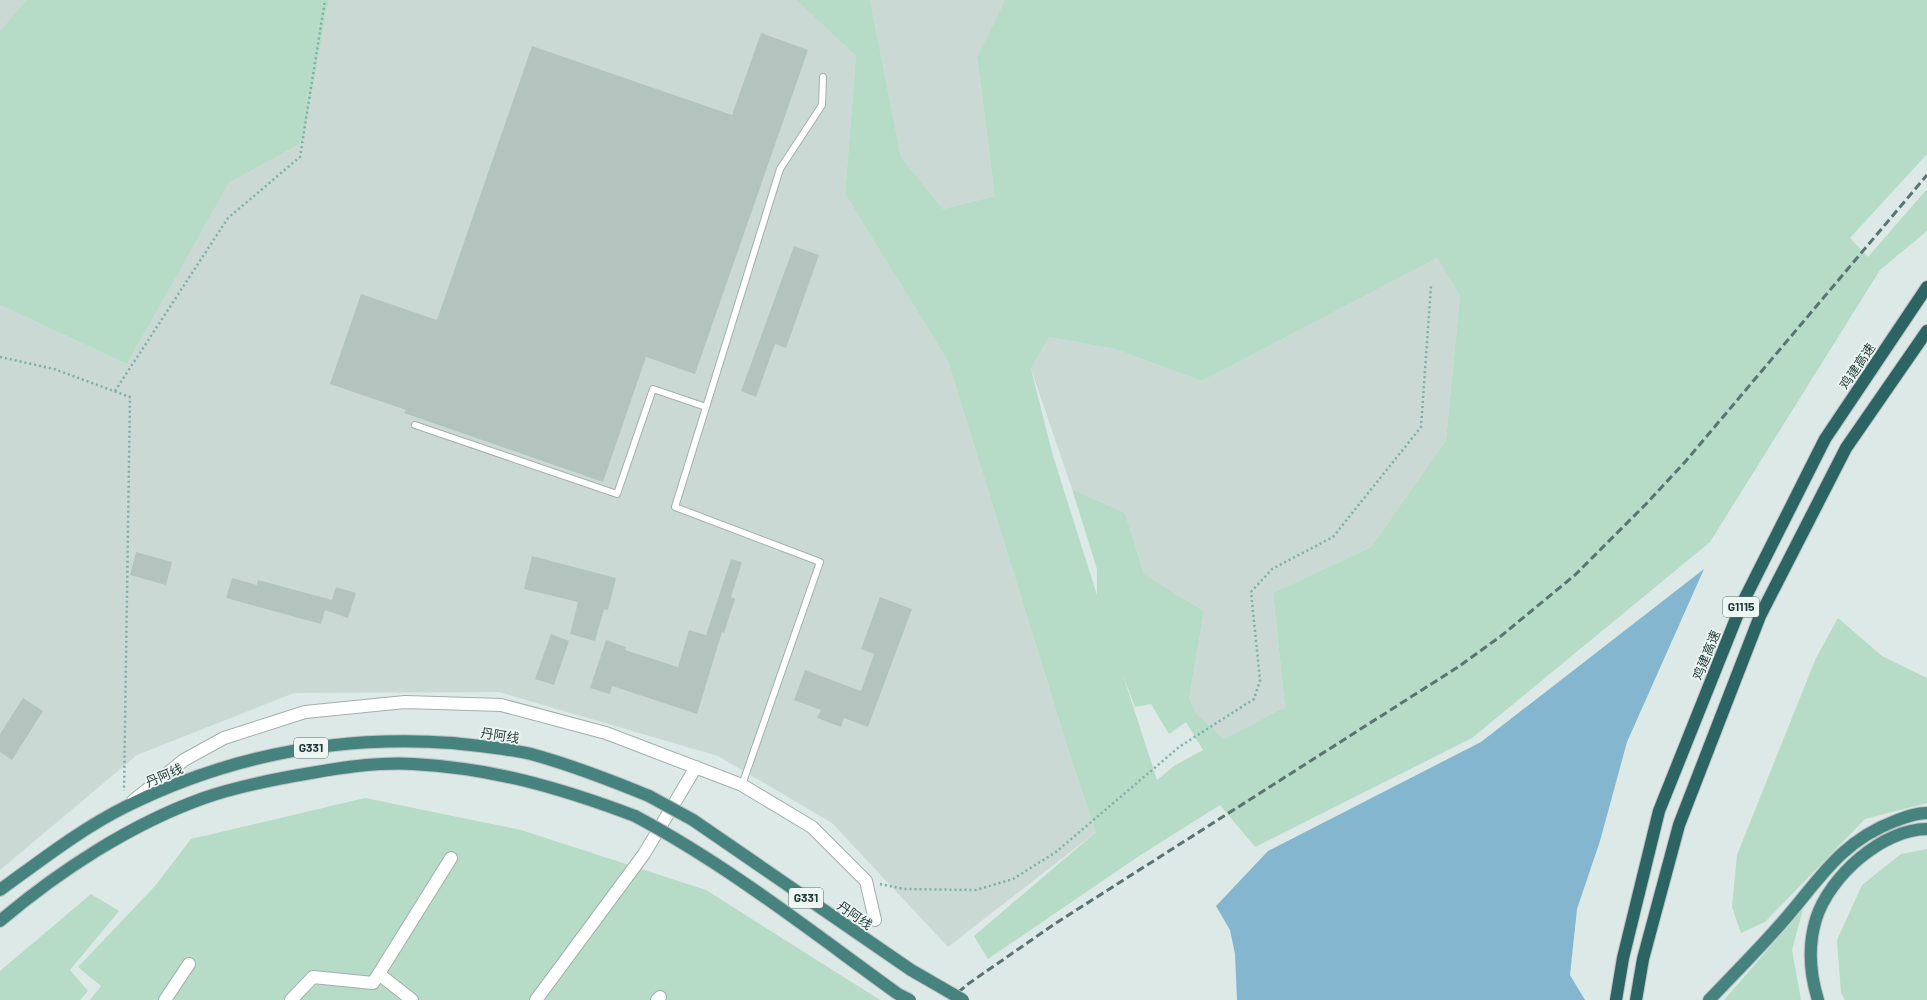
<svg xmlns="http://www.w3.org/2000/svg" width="1927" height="1000" font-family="Barlow,'Noto Sans SC',sans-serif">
  <rect width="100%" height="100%" fill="#dde9e6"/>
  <path fill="#cbd9d5" d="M0 0H26L0 31Z
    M329 0H796L856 56 845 194 948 361 1073 765 1096 832 948 947 832 823 718 756 499 692 294 693 137 755 0 870V305L127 364 229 183 303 142Z
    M870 0H1005L977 57 995 196 943 209 901 157Z
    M1437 258 1460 296 1446 440 1371 547 1273 593 1285 707 1224 739 1196 713 1189 699 1204 611 1144 574 1125 513 1072 489 1031 369 1049 337 1115 349 1202 381Z"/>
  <path fill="#b6dbc6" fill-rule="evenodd" d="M26 0H329L303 142 229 183 127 364 0 305V31Z
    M796 0H870L901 157 943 209 995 196 977 57 1005 0H1927V154L1850 238 1868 257 1927 189V231L1880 270 1710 542 1472 738 1255 847 1220 805 1136 858 988 959 974 936 1096 832 1073 765 948 361 845 194 856 56ZM1437 258 1460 296 1446 440 1371 547 1273 593 1285 707 1224 739 1196 713 1189 699 1204 611 1144 574 1125 513 1072 489 1097 569V595L1053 456 1031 369 1049 337 1115 349 1202 381ZM1122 672 1135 707 1151 704 1169 734 1186 722 1203 750 1174 766 1157 780Z
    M1838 618 1882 656 1927 678V803L1865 819 1765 922 1741 933 1732 907 1737 855 1816 658Z
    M365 798 521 830 706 890 880 1000H90L101 986 78 967 155 886 191 839Z
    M1927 849V1000H1845L1841 993 1837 940 1862 885 1901 854Z
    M91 894 119 911 70 970 88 991 80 1000H0V971Z
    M1803 909 1792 950 1801 1000H1724Z"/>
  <path fill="#84b7cf" d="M1704 569 1627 742 1600 841 1577 909 1570 975 1585 1000H1237L1235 954 1230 930 1216 906 1268 851 1481 742Z"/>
  <path fill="#b3c4bf" d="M761 33 808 50 695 374 646 357 603 482 404 413 406 410 330 384 361 294 437 320 532 46 732 115Z
    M794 246 819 255 786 348 775 344 756 397 741 391Z
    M136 552 172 562 166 585 130 575Z
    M532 556 616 578 608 610 604 609 595 641 570 634 578 602 524 589Z
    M731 559 742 562 731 597 735 599 724 633 722 632 697 714 612 686 610 694 590 688 606 640 626 647 625 650 678 667 689 630 706 635Z
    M232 578 257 585 258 580 332 600 336 587 356 593 348 618 325 610 321 624 226 598Z
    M880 597 912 609 868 727 844 718 841 727 817 718 821 710 794 700 805 670 861 691 874 654 861 649Z
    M551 634 569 641 554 685 535 679Z
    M23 698 43 711 12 760 0 752V734Z"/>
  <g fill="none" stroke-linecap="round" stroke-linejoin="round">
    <defs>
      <path id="service" d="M415 425 617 494 653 389 706 407
        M742 785 820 562 675 507 780 169 822 105 823 77"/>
      <path id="minor" d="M133 801 184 760 224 738 305 712 405 702 501 705 606 733 742 785 812 827 866 881 875 920
        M379 974 412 1000
        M165 1000 189 964
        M291 1000 313 977 373 983 451 858
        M536 1000 644 854 696 767
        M657 1000 660 997"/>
      <path id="trunk" d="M0 890C40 861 81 829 125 807 227 756 338 735 452 743 478 746 505 748 531 754 572 765 610 780 649 796
        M0 921C59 871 131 824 204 798 238 786 275 779 311 773 344 767 379 762 413 764 492 768 561 788 635 816
        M1709 1000C1732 976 1756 952 1778 927 1817 884 1837 843 1895 821 1906 817 1915 813 1927 813
        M1818 1000C1810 974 1808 945 1816 919 1829 877 1882 829 1927 829"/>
      <path id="motorway" d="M1616 1000 1623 958 1659 811 1741 606 1825 439 1927 287
        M1636 1000 1643 959 1679 825 1760 616 1846 448 1927 331"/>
    </defs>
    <use href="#service" stroke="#a0b0ae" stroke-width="8"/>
    <use href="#minor" stroke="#a0b0ae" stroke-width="14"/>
    <use href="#trunk" stroke="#bcc3c3" stroke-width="14"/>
    <use href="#motorway" stroke="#bcc3c3" stroke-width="14"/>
    <path stroke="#7eada6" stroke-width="2.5" stroke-dasharray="2 3" stroke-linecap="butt" d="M0 357 54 369 130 397 124 791
      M115 391 228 218 300 157 325 0
      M880 884 904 889 976 890 1013 879 1056 852 1179 747 1254 699 1260 680 1251 592 1272 569 1333 537 1421 427 1431 286"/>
    <use href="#service" stroke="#fff" stroke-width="6"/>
    <use href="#minor" stroke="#fff" stroke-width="12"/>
    <use href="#trunk" stroke="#46827e" stroke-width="12"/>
    <use href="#motorway" stroke="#2b6462" stroke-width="12"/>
    <path stroke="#597471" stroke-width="3" stroke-dasharray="8 4" stroke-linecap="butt" d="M949 1000 968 984 1056 923 1458 667 1501 636 1575 575 1646 504 1685 462 1927 175"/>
    <defs>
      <path id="trunk-bridge" d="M649 796 693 820 911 970 963 1000
        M635 816C729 866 812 932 898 994L910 1000"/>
    </defs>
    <use href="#trunk-bridge" stroke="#bcc3c3" stroke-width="14" stroke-linecap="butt"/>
    <use href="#trunk-bridge" stroke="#46827e" stroke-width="12"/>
  </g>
  <g text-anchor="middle" stroke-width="3.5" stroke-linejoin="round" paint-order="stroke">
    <g fill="#edf6f3" stroke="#5d716f" stroke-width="1">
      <rect x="1723" y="597" width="36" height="20" rx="3"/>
      <rect x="294" y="738" width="34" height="20" rx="3"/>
      <rect x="789" y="888" width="34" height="20" rx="3"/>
    </g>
    <g font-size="12" font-weight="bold" fill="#1f3836">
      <text x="1741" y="611">G1115</text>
      <text x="311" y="752">G331</text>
      <text x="806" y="902">G331</text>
    </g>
    <g font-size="13" fill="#1f3836" stroke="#edf6f3">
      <text transform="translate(1857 366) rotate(-56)" y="5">鸡建高速</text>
      <text transform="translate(1706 655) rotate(-68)" y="5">鸡建高速</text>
      <text transform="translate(500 735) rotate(9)" y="5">丹阿线</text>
      <text transform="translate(164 775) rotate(-23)" y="5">丹阿线</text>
      <text transform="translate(855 915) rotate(35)" y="5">丹阿线</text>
    </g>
  </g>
</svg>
